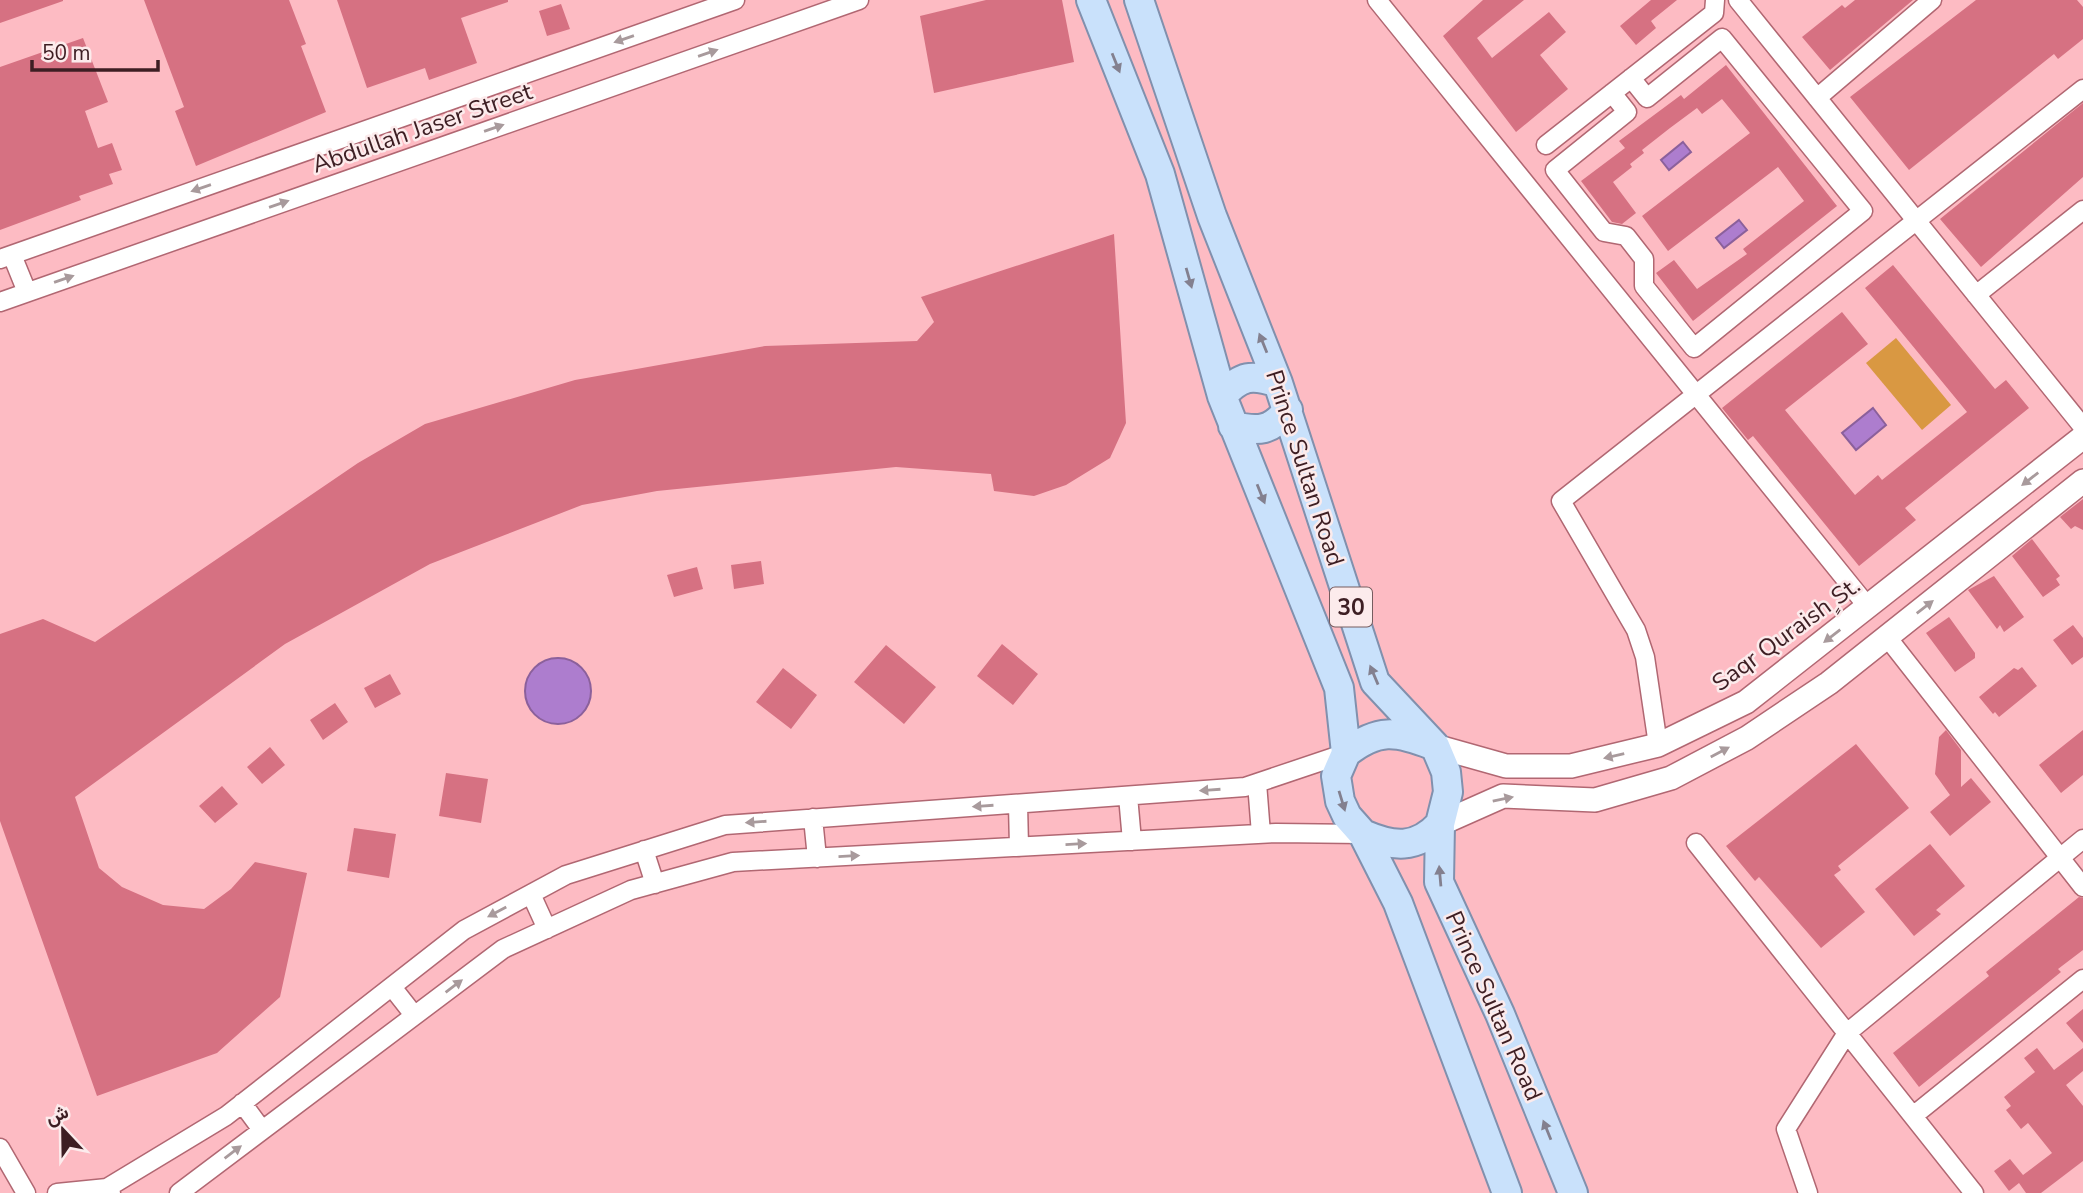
<svg xmlns="http://www.w3.org/2000/svg" width="2083" height="1193" font-family="'Nunito Sans',Vazirmatn,sans-serif">
  <rect width="100%" height="100%" fill="#fdbbc3"/>
  <path fill="#d99842" d="M1896 338 1951 405 1922 430 1866 363Z"/>
  <path fill="#ad7dce" stroke="#8b609b" stroke-width="2" d="M1683 142 1691 152 1669 170 1661 160Z
    M1739 220 1747 230 1724 248 1716 238Z
    M1873 408 1886 425 1856 450 1842 433Z
    M525 691a33 33 0 1 1 66 0a33 33 0 1 1-66 0Z"/>
  <path fill="#d67182" d="M0 0H63V1L0 23Z
    M144 0H289L306 44 301 46 326 112 196 166 175 111 184 107Z
    M337 0H508V2L461 18 477 63 429 80 425 68 367 88Z
    M986 0H1062L1074 62 934 93 920 16Z
    M1483 0H1524L1477 38 1492 58 1549 12 1566 32 1540 55 1568 89 1516 132 1443 36Z
    M1651 0H1677L1651 21 1656 28 1636 45 1620 26Z
    M1855 0H1913L1830 70 1802 37 1842 5 1845 8Z
    M1976 0H2077L2083 7V39L2058 59 2054 54 1909 170 1850 97Z
    M561 4 570 29 547 36 539 11Z
    M83 38 108 102 85 111 98 148 112 143 122 170 109 174 113 184 79 196 81 200 0 230V67Z
    M1726 65 1837 206 1693 321 1656 273 1674 260 1697 289 1747 254 1743 249 1804 201 1778 167 1668 251 1642 216 1750 133 1722 99 1702 114 1697 108 1670 128 1642 150 1644 153 1630 164 1632 167 1613 182 1636 213 1622 224 1612 222 1581 181 1625 148 1619 141 1681 95 1684 99Z
    M2083 103V177L1981 267 1940 219Z
    M1114 234 1126 423 1110 458 1066 485 1034 496 994 491 991 474 896 467 657 491 582 505 430 564 285 644 75 797 99 868 122 887 163 905 204 909 231 889 255 862 307 873 280 997 217 1053 97 1096 0 821V634L43 619 95 642 358 463 425 424 575 380 765 346 917 341 934 322 921 297Z
    M1893 265 1995 389 2006 380 2029 408 1905 508 1916 520 1859 566 1753 436 1748 440 1722 408 1842 312 1868 344 1785 410 1855 495 1878 475 1882 480 1967 412 1865 288Z
    M2083 499V530L2075 526 2071 529 2060 517Z
    M2032 539 2060 576 2056 579 2060 585 2043 597 2012 556Z
    M761 561 764 584 734 589 731 565Z
    M697 567 703 589 674 597 667 575Z
    M1994 576 2024 617 2004 632 2000 625 1997 629 1968 590Z
    M1949 617 1975 653V658L1955 672 1926 633Z
    M2073 625 2083 638V657L2072 665 2053 640Z
    M1002 644 1038 674 1013 705 977 676Z
    M886 645 936 687 904 724 854 682Z
    M2022 667 2037 686 1999 717 1995 712 1993 714 1979 697 2014 668 2018 670Z
    M783 668 817 695 791 729 756 702Z
    M390 674 401 694 375 708 364 688Z
    M335 703 348 722 323 740 310 720Z
    M1946 730 1961 750V787L1971 778 1991 802 1950 836 1930 812 1950 795 1935 774 1939 737Z
    M2083 730V775L2061 793 2039 765Z
    M1856 744 1909 808 1838 866 1841 870 1834 875 1865 912 1821 948 1759 877 1755 881 1726 846Z
    M270 747 285 765 262 784 247 767Z
    M446 773 488 779 481 823 439 816Z
    M222 786 238 804 215 823 199 806Z
    M354 828 396 834 389 878 347 871Z
    M1930 844 1965 886 1936 910 1941 914 1914 936 1875 889Z
    M2079 897 2083 898V950L2058 969 2061 972 1919 1087 1893 1053 1989 976 1986 972Z
    M2083 1009V1043L2066 1023Z
    M2037 1048 2054 1070 2083 1048V1071L2066 1085 2083 1106V1161L2041 1193H2026L2019 1183 2009 1191 1994 1171 2010 1159 2023 1175 2052 1153 2028 1123 2021 1129 2006 1110 2011 1106 2004 1097 2035 1072 2024 1058Z"/>
  <g fill="none" stroke-linecap="round" stroke-linejoin="round">
    <defs>
      <path id="minor" d="M1377 0 1868 607
        M1738 0 2083 427
        M1612 93 1627 112 1555 170 1604 232 1626 236 1644 259V286L1694 348 1863 211 1722 38 1647 98 1631 78
        M1817 98 1932 0
        M1546 145 1714 13 1715 0
        M12 255 27 292
        M0 259 735 0
        M1976 295 2083 210
        M0 302 859 0
        M1887 637 2083 887
        M1658 745 1645 657 1636 630 1561 501 2083 89
        M1257 783 1261 834
        M1128 796 1132 841
        M1018 804 1019 847
        M813 818 817 858
        M1696 843 1974 1193
        M644 850 655 884
        M531 894 547 929
        M392 987 414 1015
        M242 1103 262 1130
        M1913 1116 2083 979
        M0 1148 26 1193
        M107 1188 226 1116 464 930 566 875 725 825 1245 787 1346 753
        M57 1193 107 1188 111 1193
        M179 1193 503 949 631 890 733 862 1276 833 1363 834
        M1808 1193 1786 1129 1847 1033 2083 839"/>
      <path id="tertiary" d="M1435 746 1506 766H1571L1658 745 1746 702 2083 437
        M1440 824 1503 796 1595 800 1671 778 1747 738 1829 683 2083 481"/>
      <path id="primary" d="M1091 0 1160 174 1222 396 1339 688 1346 753 1336 776 1340 801 1347 816 1363 834 1398 903 1507 1193
        M1139 0 1212 216 1278 383 1375 682 1435 746 1446 772 1448 792 1440 824 1439 882 1500 1014 1573 1193
        M1222 396C1241 375 1252 374 1278 383
        M1233 426C1259 432 1271 431 1288 410
        M1346 753C1378 728 1396 731 1432 745
        M1363 834C1393 847 1416 850 1440 824"/>
    </defs>
    <use href="#minor" stroke="#b16772" stroke-width="21"/>
    <use href="#tertiary" stroke="#b16772" stroke-width="26"/>
    <use href="#primary" stroke="#8190ad" stroke-width="32"/>
    <use href="#minor" stroke="#fff" stroke-width="18"/>
    <use href="#tertiary" stroke="#fff" stroke-width="23"/>
    <use href="#primary" stroke="#c9e1fb" stroke-width="28"/>
  </g>
  <defs><path id="oneway-solid" d="M-6-.8H1V-3.2L6.5 0L1 3.2V.8H-6Z" transform="scale(1.75)"/></defs>
  <g fill="#a89a9c">
    <use href="#oneway-solid" transform="translate(624 39) rotate(161)"/>
    <use href="#oneway-solid" transform="translate(708 53) rotate(-19)"/>
    <use href="#oneway-solid" transform="translate(494 128) rotate(-19)"/>
    <use href="#oneway-solid" transform="translate(201 188) rotate(161)"/>
    <use href="#oneway-solid" transform="translate(279 204) rotate(-19)"/>
    <use href="#oneway-solid" transform="translate(64 279) rotate(-19)"/>
    <use href="#oneway-solid" transform="translate(2030 479) rotate(142)"/>
    <use href="#oneway-solid" transform="translate(1925 607) rotate(-38)"/>
    <use href="#oneway-solid" transform="translate(1832 636) rotate(142)"/>
    <use href="#oneway-solid" transform="translate(1720 752) rotate(-28)"/>
    <use href="#oneway-solid" transform="translate(1614 756) rotate(167)"/>
    <use href="#oneway-solid" transform="translate(1210 790) rotate(176)"/>
    <use href="#oneway-solid" transform="translate(1503 799) rotate(-12)"/>
    <use href="#oneway-solid" transform="translate(983 806) rotate(176)"/>
    <use href="#oneway-solid" transform="translate(756 822) rotate(176)"/>
    <use href="#oneway-solid" transform="translate(1076 844) rotate(-3)"/>
    <use href="#oneway-solid" transform="translate(849 856) rotate(-3)"/>
    <use href="#oneway-solid" transform="translate(497 912) rotate(152)"/>
    <use href="#oneway-solid" transform="translate(454 986) rotate(-37)"/>
    <use href="#oneway-solid" transform="translate(233 1152) rotate(-37)"/>
  </g>
  <g fill="#83808f">
    <use href="#oneway-solid" transform="translate(1116 63) rotate(68)"/>
    <use href="#oneway-solid" transform="translate(1189 278) rotate(74)"/>
    <use href="#oneway-solid" transform="translate(1263 343) rotate(-112)"/>
    <use href="#oneway-solid" transform="translate(1261 494) rotate(68)"/>
    <use href="#oneway-solid" transform="translate(1374 675) rotate(-113)"/>
    <use href="#oneway-solid" transform="translate(1342 801) rotate(73)"/>
    <use href="#oneway-solid" transform="translate(1440 876) rotate(-95)"/>
    <use href="#oneway-solid" transform="translate(1547 1130) rotate(-112)"/>
  </g>
  <g text-anchor="middle" stroke-width="5" stroke-linejoin="round" paint-order="stroke">
    <rect fill="#fcebec" stroke="#765c5f" stroke-width="2" x="1330" y="587.5" width="42" height="39" rx="5"/>
    <g font-size="23" font-weight="bold" fill="#3d1e23">
      <text x="1351" y="615">30</text>
    </g>
    <g font-size="24" fill="#3d1e23" stroke="#fcebec">
      <text transform="translate(422 128) rotate(-19)" y="8">Abdullah Jaser Street</text>
      <text transform="translate(1305 468) rotate(72)" y="8">Prince Sultan Road</text>
      <text transform="translate(1786 634) rotate(-36)" y="8">Saqr Quraish ٍSt.</text>
      <text transform="translate(1494 1006) rotate(66)" y="8">Prince Sultan Road</text>
    </g>
  </g>
  <g transform="translate(63 1130) rotate(338)" stroke="#fcebec" stroke-width="5" paint-order="stroke">
  <path d="M0-5L12 26L0 18L-12 26Z" fill="#3d1e23"/>
  <text y="-10" font-size="19" font-weight="bold" text-anchor="middle" fill="#3d1e23">ش</text>
  </g>
  <path d="M32 60v10h126v-10" fill="none" stroke="#3d1e23" stroke-width="3.5"/>
  <text x="42" y="60" font-size="21" fill="#3d1e23" stroke="#fcebec" stroke-width="5" paint-order="stroke">50 m</text>
</svg>
